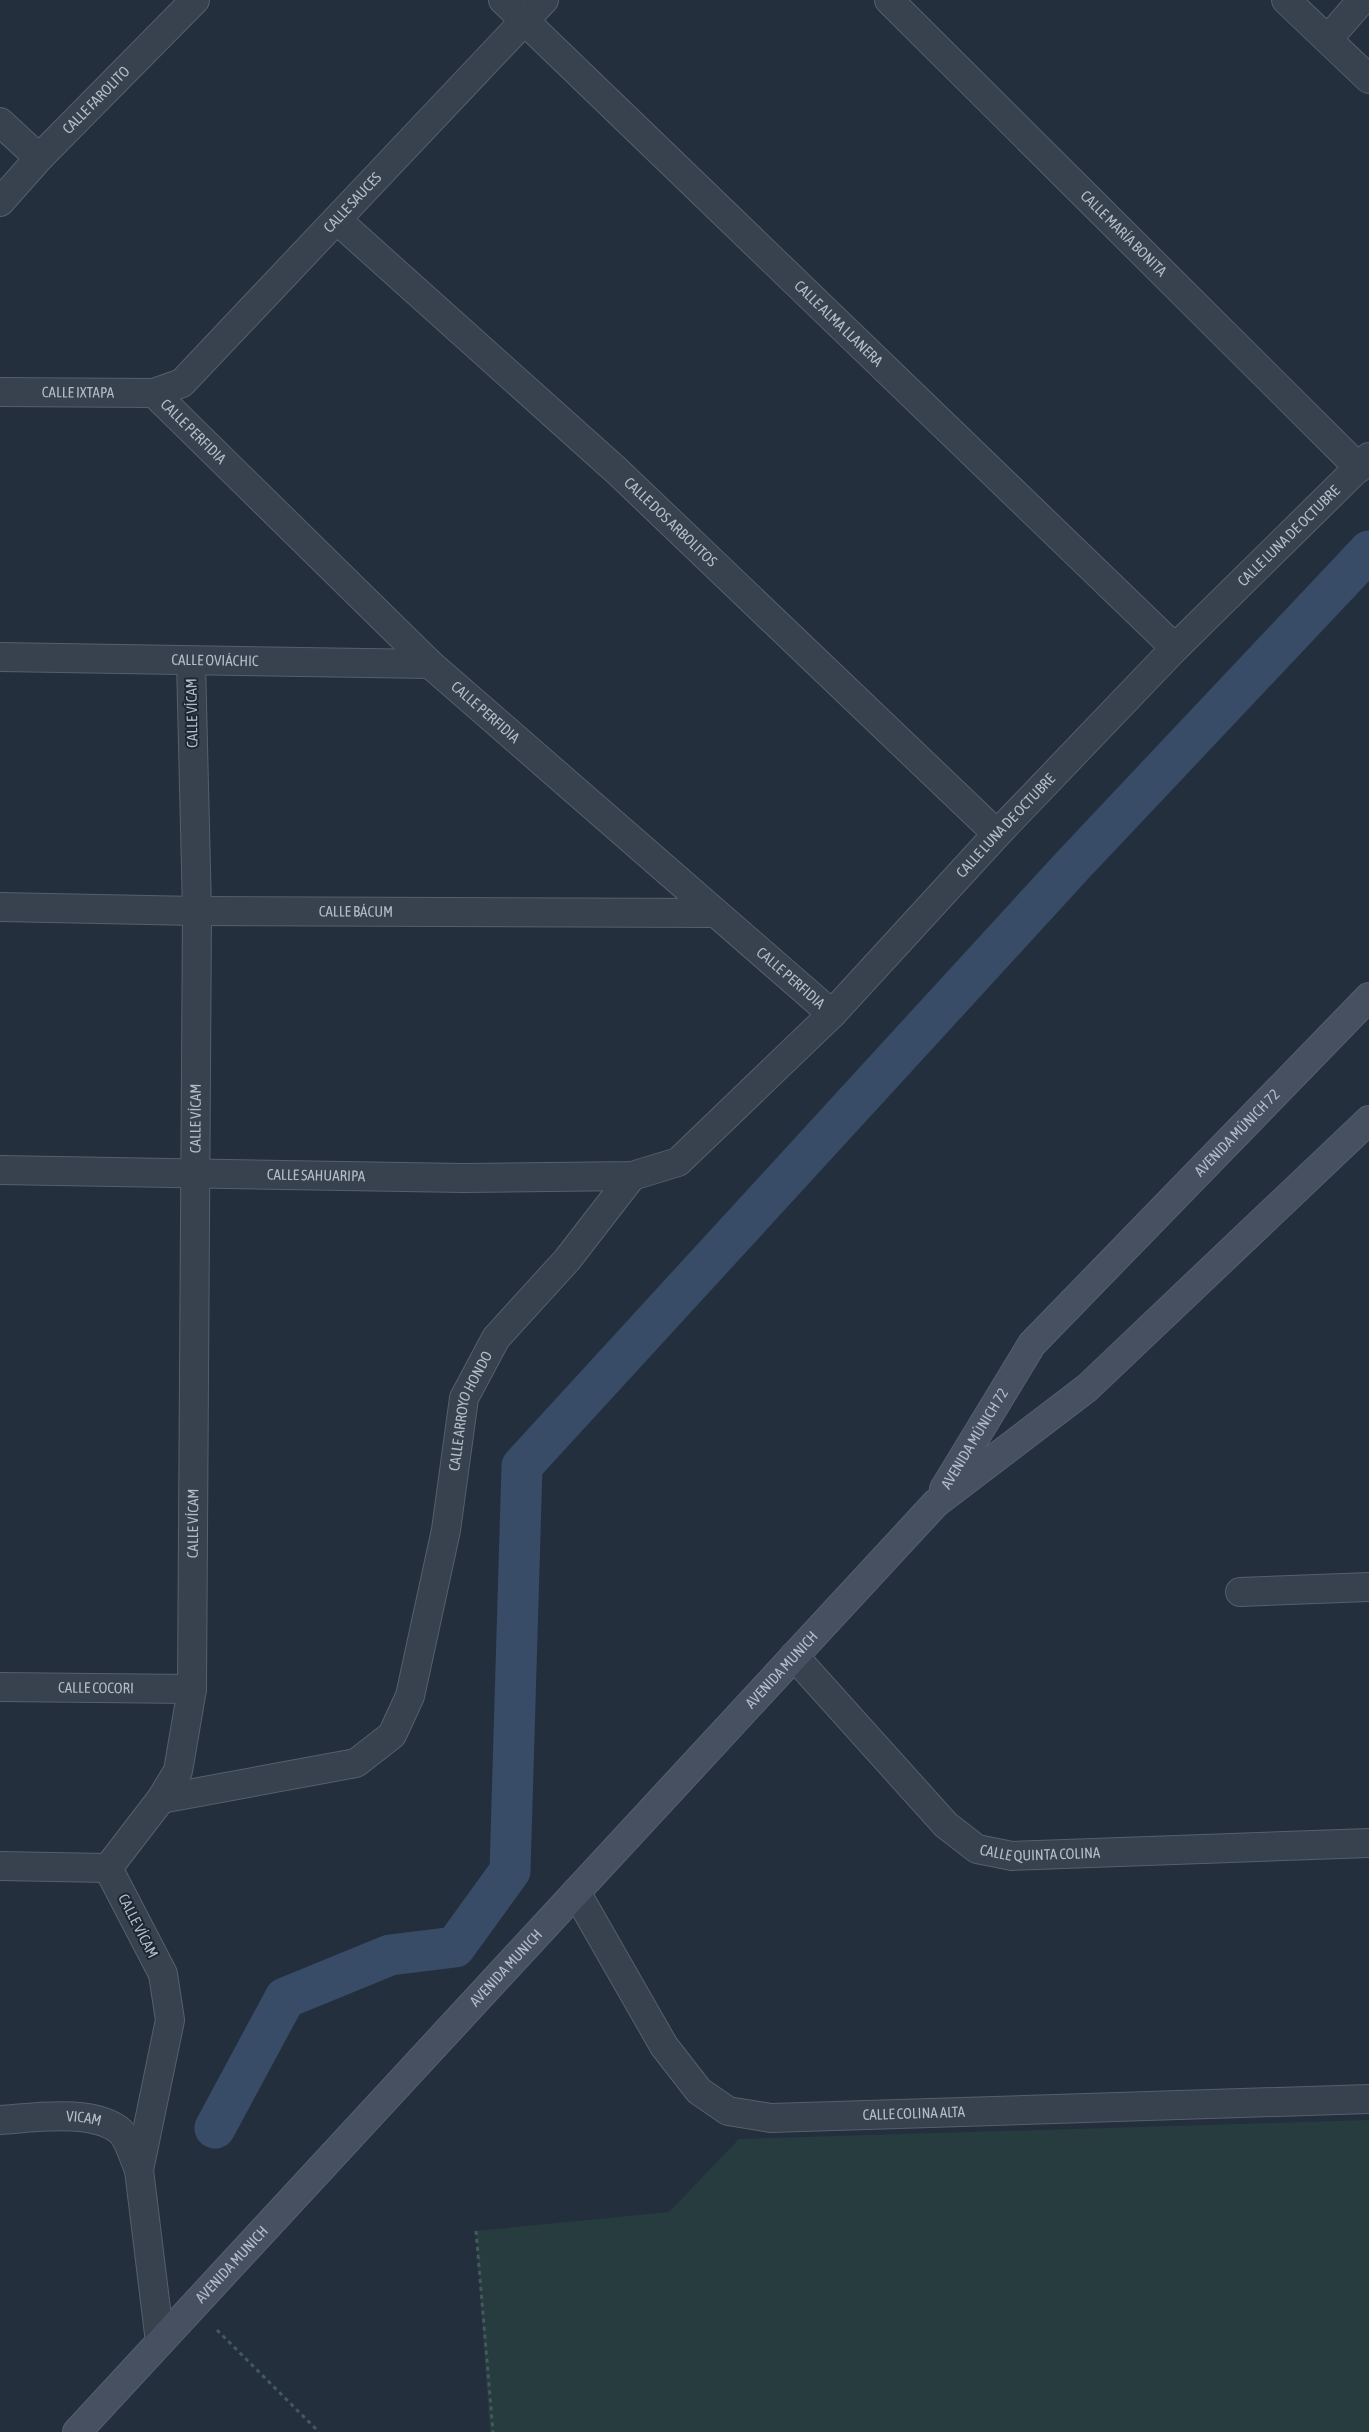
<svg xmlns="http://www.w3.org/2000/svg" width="1369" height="2432" font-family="'Asap Condensed',sans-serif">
  <rect width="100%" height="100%" fill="#242f3e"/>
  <path fill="#263c3f" d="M1369 2120V2432H490L476 2231 669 2212 739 2139Z"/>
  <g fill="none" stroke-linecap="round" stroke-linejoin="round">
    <path stroke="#394c67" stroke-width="41" d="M215 2128 285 1998 390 1955 455 1947 510 1871 522 1466 1073 865 1369 551"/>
    <defs>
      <g id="minor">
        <path id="s1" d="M503 0 1175 648"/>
        <path id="s2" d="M889 0 1359 468"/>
        <path d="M1286 0 1369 79"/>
        <path d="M1328 39 1362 0"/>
        <path d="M0 122 39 158"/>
        <path id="s3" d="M0 202 39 158 195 0"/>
        <path id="s4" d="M337 220 617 471 997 834"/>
        <path id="s5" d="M0 392 154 393 182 383 544 0"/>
        <path id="s6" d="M154 393 430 664 832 1014"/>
        <path id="s7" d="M0 657 430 664"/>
        <path id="s8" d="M0 907 197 911 714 913"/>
        <path id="s9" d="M0 1170 463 1178 632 1176 678 1162 832 1014 997 834 1175 648 1369 457"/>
        <path d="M1240 1592 1369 1587"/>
        <path id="s10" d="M794 1656 946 1825 977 1849 1012 1856 1369 1843"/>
        <path id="s11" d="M0 1687 192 1689"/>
        <path id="s12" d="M161 1799 356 1763 392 1735 410 1696 446 1530 464 1398 496 1338 567 1260 632 1176"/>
        <path d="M0 1866 108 1868"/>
        <path id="s13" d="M576 1892 664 2046 699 2091 728 2111 771 2118 1369 2099"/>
        <path id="s14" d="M0 2120C32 2118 95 2108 121 2132 129 2140 134 2159 139 2170"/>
        <path id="s15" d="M160 2342 139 2170 170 2020 163 1974 108 1868 161 1799 178 1771 192 1689 197 911 191 661"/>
      </g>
      <g id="secondary">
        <path id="s16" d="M944 1489 1032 1344 1369 997"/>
        <path id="s17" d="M77 2432 936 1503 1087 1388 1369 1120"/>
      </g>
    </defs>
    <use href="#minor" stroke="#565f6c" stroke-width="30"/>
    <use href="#secondary" stroke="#565f6c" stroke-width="30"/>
    <path stroke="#44595c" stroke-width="3" stroke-dasharray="4 4" stroke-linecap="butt" d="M476 2231 493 2432
      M217 2330 319 2432"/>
    <use href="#minor" stroke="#38414e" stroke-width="28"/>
    <use href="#secondary" stroke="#465061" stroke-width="28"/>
  </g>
  <g text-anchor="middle" stroke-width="4" stroke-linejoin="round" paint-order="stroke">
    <g font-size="15" fill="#b4bcc9" stroke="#1d2633">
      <text dy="5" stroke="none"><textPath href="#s3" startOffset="140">CALLE FAROLITO</textPath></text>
      <text dy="5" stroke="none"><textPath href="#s5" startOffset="432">CALLE SAUCES</textPath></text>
      <text dy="5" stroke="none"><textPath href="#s2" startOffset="331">CALLE MARÍA BONITA</textPath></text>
      <text dy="5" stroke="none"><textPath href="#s1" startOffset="466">CALLE ALMA LLANERA</textPath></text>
      <text dy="5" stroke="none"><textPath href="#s5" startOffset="78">CALLE IXTAPA</textPath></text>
      <text dy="5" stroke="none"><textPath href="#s6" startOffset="55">CALLE PERFIDIA</textPath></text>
      <text dy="5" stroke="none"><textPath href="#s4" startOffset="450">CALLE DOS ARBOLITOS</textPath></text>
      <text dy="5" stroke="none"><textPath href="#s9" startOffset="1555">CALLE LUNA DE OCTUBRE</textPath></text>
      <text dy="5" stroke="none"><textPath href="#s7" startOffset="215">CALLE OVIÁCHIC</textPath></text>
      <text dy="5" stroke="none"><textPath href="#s6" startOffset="460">CALLE PERFIDIA</textPath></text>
      <text transform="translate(192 713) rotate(-91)" y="5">CALLE VÍCAM</text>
      <text dy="5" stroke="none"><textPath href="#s9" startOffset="1150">CALLE LUNA DE OCTUBRE</textPath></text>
      <text dy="5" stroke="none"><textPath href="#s8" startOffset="356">CALLE BÁCUM</textPath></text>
      <text dy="5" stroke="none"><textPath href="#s6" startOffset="865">CALLE PERFIDIA</textPath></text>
      <text dy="5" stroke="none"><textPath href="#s15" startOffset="1266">CALLE VÍCAM</textPath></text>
      <text dy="5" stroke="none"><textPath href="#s16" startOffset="464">AVENIDA MÚNICH 72</textPath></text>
      <text dy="5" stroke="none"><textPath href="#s9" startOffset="316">CALLE SAHUARIPA</textPath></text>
      <text dy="5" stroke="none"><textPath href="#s12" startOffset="579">CALLE ARROYO HONDO</textPath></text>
      <text dy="5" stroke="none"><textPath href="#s16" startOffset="59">AVENIDA MÚNICH 72</textPath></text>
      <text dy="5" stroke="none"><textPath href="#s15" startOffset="861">CALLE VÍCAM</textPath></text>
      <text dy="5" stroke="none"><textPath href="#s17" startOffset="1038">AVENIDA MUNICH</textPath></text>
      <text dy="5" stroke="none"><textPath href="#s11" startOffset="96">CALLE COCORI</textPath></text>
      <text dy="5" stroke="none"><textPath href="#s10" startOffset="330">CALLE QUINTA COLINA</textPath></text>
      <text transform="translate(138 1926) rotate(63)" y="5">CALLE VÍCAM</text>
      <text dy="5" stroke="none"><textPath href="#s17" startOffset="632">AVENIDA MUNICH</textPath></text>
      <text dy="5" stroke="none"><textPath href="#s13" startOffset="456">CALLE COLINA ALTA</textPath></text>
      <text dy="5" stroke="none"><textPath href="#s14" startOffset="84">VICAM</textPath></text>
      <text dy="5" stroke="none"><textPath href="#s17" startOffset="228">AVENIDA MUNICH</textPath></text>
    </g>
  </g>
</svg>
